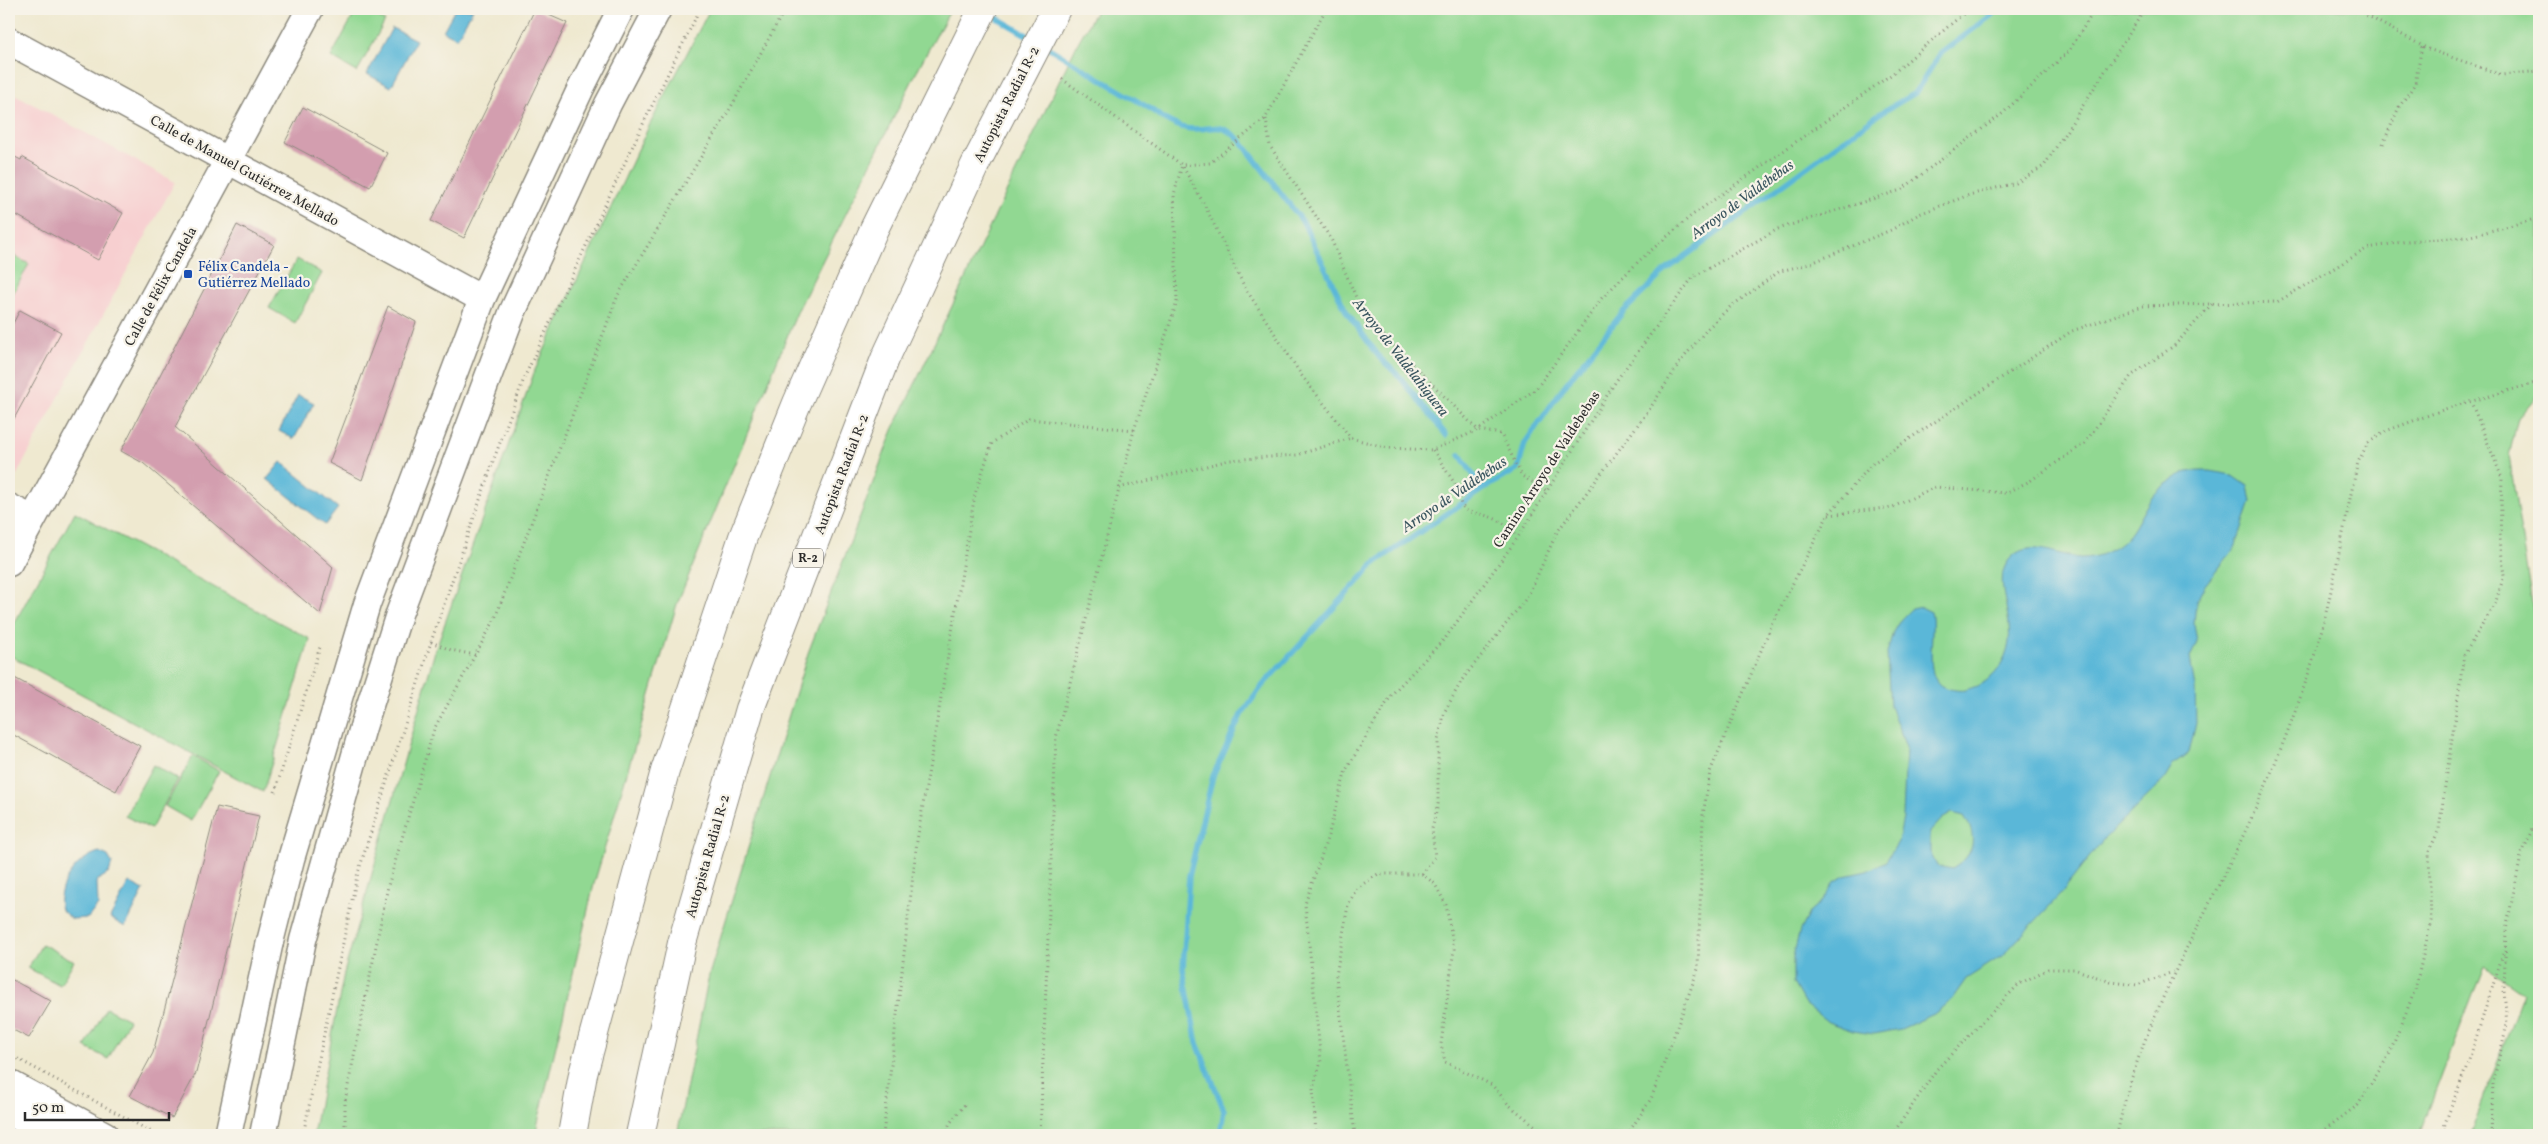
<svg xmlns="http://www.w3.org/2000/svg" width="2548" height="1144" font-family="Vollkorn,serif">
  <rect width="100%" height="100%" fill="#f7f3e8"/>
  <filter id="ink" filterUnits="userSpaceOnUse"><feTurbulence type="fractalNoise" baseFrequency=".02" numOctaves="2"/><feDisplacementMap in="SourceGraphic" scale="10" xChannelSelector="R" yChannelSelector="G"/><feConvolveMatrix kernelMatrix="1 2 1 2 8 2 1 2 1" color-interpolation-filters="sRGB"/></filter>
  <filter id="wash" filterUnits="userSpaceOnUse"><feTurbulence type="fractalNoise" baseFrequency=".0096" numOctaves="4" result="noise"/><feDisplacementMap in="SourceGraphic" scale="20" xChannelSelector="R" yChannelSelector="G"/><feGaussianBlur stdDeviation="1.12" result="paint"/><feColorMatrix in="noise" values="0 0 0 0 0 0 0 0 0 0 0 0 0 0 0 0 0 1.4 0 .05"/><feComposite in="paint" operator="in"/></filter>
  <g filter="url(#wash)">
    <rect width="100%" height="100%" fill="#efe9d0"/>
    <path fill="#f7cfd0" d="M9 91 175 182 16 476 9 472Z"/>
    <path fill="#91d892" stroke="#5e825e" d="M357 9H363L385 21 357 72 331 57Z
      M710 9H951L920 65 798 310 677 604 594 884 535 1135H313L344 973 435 651 535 370 649 126Z
      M1097 9H2539V393L2518 418 2509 456 2539 649V1135H2470L2523 993 2484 965 2419 1135H677L709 975 808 653 893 430 1076 46Z
      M9 253 29 264 9 301Z
      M297 259 322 273 295 323 269 308Z
      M75 512 310 639 263 792 9 655V633Z
      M193 756 219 771 191 821 165 806Z
      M153 765 178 779 151 829 125 816Z
      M42 944 74 961 60 985 28 968Z
      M106 1008 129 1020 108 1059 85 1047Z"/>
    <path fill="#5ab7d8" stroke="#427182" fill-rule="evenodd" d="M455 9H473L457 38 443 31Z
      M392 28 416 40 391 87 367 74Z
      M298 395 314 403 294 439 279 431Z
      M281 462 338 508 325 525 267 479Z
      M2209 471 2232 475 2248 486 2251 502 2235 548 2205 585 2196 602 2194 624 2197 642 2190 658 2195 687 2196 723 2189 753 2173 765 2164 780 2102 841 2059 896 2002 956 1966 979 1952 999 1934 1014 1901 1029 1874 1034 1853 1031 1828 1022 1805 1004 1793 983V957L1800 930 1810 911 1823 900 1833 883 1844 876 1867 871 1886 861 1898 842 1903 818 1906 747 1890 706 1887 653 1893 632 1901 619 1911 609 1921 607 1931 612C1937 632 1919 685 1950 689 1955 690 1960 691 1965 690 1980 686 1993 679 2001 665 2025 626 1988 585 2009 560 2027 537 2058 556 2080 558 2090 558 2100 556 2109 551 2134 539 2137 519 2151 499 2156 491 2166 484 2174 479 2178 477 2182 473 2187 472 2194 471 2202 471 2209 471ZM1952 813 1964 816C1978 837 1975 856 1952 869L1937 866 1930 852V832L1942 819Z
      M99 852 108 856 112 863 109 873 98 880 97 883 98 905 88 918 72 919 61 910C54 887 77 858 99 852Z
      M129 882 144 890 125 927 110 918Z"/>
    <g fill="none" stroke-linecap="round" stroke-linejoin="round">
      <path stroke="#5ab7d8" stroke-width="5.5" d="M990 14 1032 38
        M1044 45 1149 108C1162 118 1176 128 1192 129 1216 130 1218 120 1240 140L1303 222 1347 313 1380 358 1398 375 1446 435
        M1460 455 1483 489
        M1220 1135 1224 1110 1197 1043 1183 969 1189 876 1213 776 1241 715 1262 686 1376 562 1483 489 1518 469 1525 443 1565 385 1623 312 1665 271 1879 114 1915 93 1940 54 2000 9"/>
    </g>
    <g id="blocks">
      <path fill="#d39eaf" d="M535 9 567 23 464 238 431 221Z
        M303 107 387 153 370 187 285 142Z
        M9 150 14 153 13 156 21 160 22 157 123 213 98 260 9 211Z
        M237 225 274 245 175 427 333 567 320 614 143 463 121 451Z
        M388 306 416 322 362 480 329 463Z
        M20 310 61 332 9 428V331Z
        M9 675 140 746 116 791 10 733 9 735Z
        M217 807 259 816 196 1073 172 1118 130 1096 153 1053Z
        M9 978 51 1001 29 1038 9 1028Z"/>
    </g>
  </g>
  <g filter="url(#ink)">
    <use href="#blocks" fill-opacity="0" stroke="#8d8a7e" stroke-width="1"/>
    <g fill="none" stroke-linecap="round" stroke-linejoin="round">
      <defs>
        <path id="minor" d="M9 41 482 299
          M9 507 33 519
          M9 563 310 9
          M9 1083 105 1135
          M9 1112 52 1135
          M228 1135 269 946 291 859 367 604 482 299 580 90 621 9
          M263 1135 303 940 363 727 399 614 512 313 608 104 658 9"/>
        <path id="highway" d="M572 1135 583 1074 665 771 743 537 797 403 874 229 983 9
          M640 1135 682 943 750 709 885 359 975 165 1056 9"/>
      </defs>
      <use href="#minor" stroke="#8d8a7e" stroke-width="29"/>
      <use href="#highway" stroke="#8d8a7e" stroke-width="30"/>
      <path stroke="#8d8a7e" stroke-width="3" stroke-dasharray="1 4" stroke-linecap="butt" d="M2359 9 2366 15 2428 49 2502 75 2539 71
        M1062 79 1182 165 1205 206 1244 286 1302 376 1351 438 1388 448 1433 450 1478 430 1536 389 1602 298 1640 260 1691 216 1892 74 1969 9
        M1266 119 1270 146 1331 239 1364 316 1478 430 1501 434 1522 476 1547 491
        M2383 144 2399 107 2415 84 2422 46
        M1433 450 1457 487 1461 505 1468 512C1490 515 1504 520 1518 537
        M1119 488 1230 460 1297 455 1351 438
        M1829 515 1893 507 1935 487 2005 493 2030 481 2085 443 2131 376 2175 345 2212 304
        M431 642 451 650 475 655
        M275 792 320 647
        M1422 874 1435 857 1432 829 1438 804V740L1445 711 1462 680 1528 596 1557 532 1649 410 1680 362 1708 328 1730 307 1780 271 1809 264 1891 230 1919 214 1969 195 2016 183 2044 166 2145 9
        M9 1054 157 1135
        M303 1135 357 876 431 642 495 456 525 376 644 122 700 9
        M345 1135V1101L388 886 434 729 494 621 618 295 731 107 785 9
        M883 1135 917 841 975 494 992 443 1029 419 1134 430
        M945 1135 950 1123 966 1103
        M1040 1135 1056 738 1134 430 1177 302 1174 195 1182 165 1210 163 1265 119 1326 9
        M1316 1135 1313 1088 1321 1062 1305 904 1329 833 1346 770 1392 694 1446 637 1518 537 1616 381 1693 277 1778 229 1901 190 2003 113 2069 51 2095 9
        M1355 1135 1336 976 1348 905 1357 888 1378 874H1422L1435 884 1446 905 1454 949 1441 1044 1445 1062 1492 1085 1509 1105 1538 1128 1554 1135
        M1627 1135 1651 1099 1698 969 1703 815 1710 772 1773 622 1828 515 1873 463 2072 331 2142 306 2277 302 2368 248 2408 241 2467 237 2539 218
        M1892 1135 1937 1069 2019 984 2048 969H2074L2111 982 2137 985 2173 972
        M2117 1135C2141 1013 2211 911 2260 799 2281 750 2301 699 2317 647 2334 587 2344 523 2358 462L2368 443 2386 431 2448 408 2539 382
        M2317 1135 2358 1105 2389 1055 2415 990 2431 921 2429 852 2439 829 2464 655 2495 604 2504 576 2500 539 2502 478 2471 402
        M2443 1135 2445 1123 2468 1063 2504 951
        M2491 1135 2493 1083 2507 1024 2504 990 2506 930 2521 856 2539 813"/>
      <use href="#minor" stroke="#fff" stroke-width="26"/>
      <use href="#highway" stroke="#fff" stroke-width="28"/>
    </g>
  </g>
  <rect fill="#1a4fb4" stroke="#f7f3e8" stroke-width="2" x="183" y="269" width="10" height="10" rx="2.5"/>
  <g text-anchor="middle" stroke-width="4.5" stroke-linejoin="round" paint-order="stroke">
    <rect fill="#f7f3e8" stroke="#686764" stroke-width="1" x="793" y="548.5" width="30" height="19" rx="4"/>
    <g font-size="12" font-weight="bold" fill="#2b2b2b">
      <text x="808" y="562">R-2</text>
    </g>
    <g font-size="14" fill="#2b2b2b" stroke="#f7f3e8">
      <text transform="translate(1006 104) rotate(-63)" y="5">Autopista Radial R-2</text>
      <text transform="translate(245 170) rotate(29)" y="5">Calle de Manuel Gutiérrez Mellado</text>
      <text transform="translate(160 286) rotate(-61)" y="5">Calle de Félix Candela</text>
      <text transform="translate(1546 469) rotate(-57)" y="5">Camino Arroyo de Valdebebas</text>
      <text transform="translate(841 474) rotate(-69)" y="5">Autopista Radial R-2</text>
      <text transform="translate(707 856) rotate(-74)" y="5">Autopista Radial R-2</text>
    </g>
    <g font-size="14" fill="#164399" stroke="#f7f3e8" text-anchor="start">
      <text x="198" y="271">Félix Candela -<tspan x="198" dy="16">Gutiérrez Mellado</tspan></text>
    </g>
    <g font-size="15" font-style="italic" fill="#39555f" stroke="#f7f3e8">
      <text transform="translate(1742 199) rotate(-36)" y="5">Arroyo de Valdebebas</text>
      <text transform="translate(1401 357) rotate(52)" y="5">Arroyo de Valdelahiguera</text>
      <text transform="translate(1454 494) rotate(-34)" y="5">Arroyo de Valdebebas</text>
    </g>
  </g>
  <rect width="2548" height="1144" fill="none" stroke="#f7f3e8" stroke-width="30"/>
  <path d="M25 1112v8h144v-8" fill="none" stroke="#2b2b2b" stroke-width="2.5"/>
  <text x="32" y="1112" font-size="15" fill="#2b2b2b" stroke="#f7f3e8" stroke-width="4" paint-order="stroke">50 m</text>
</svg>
